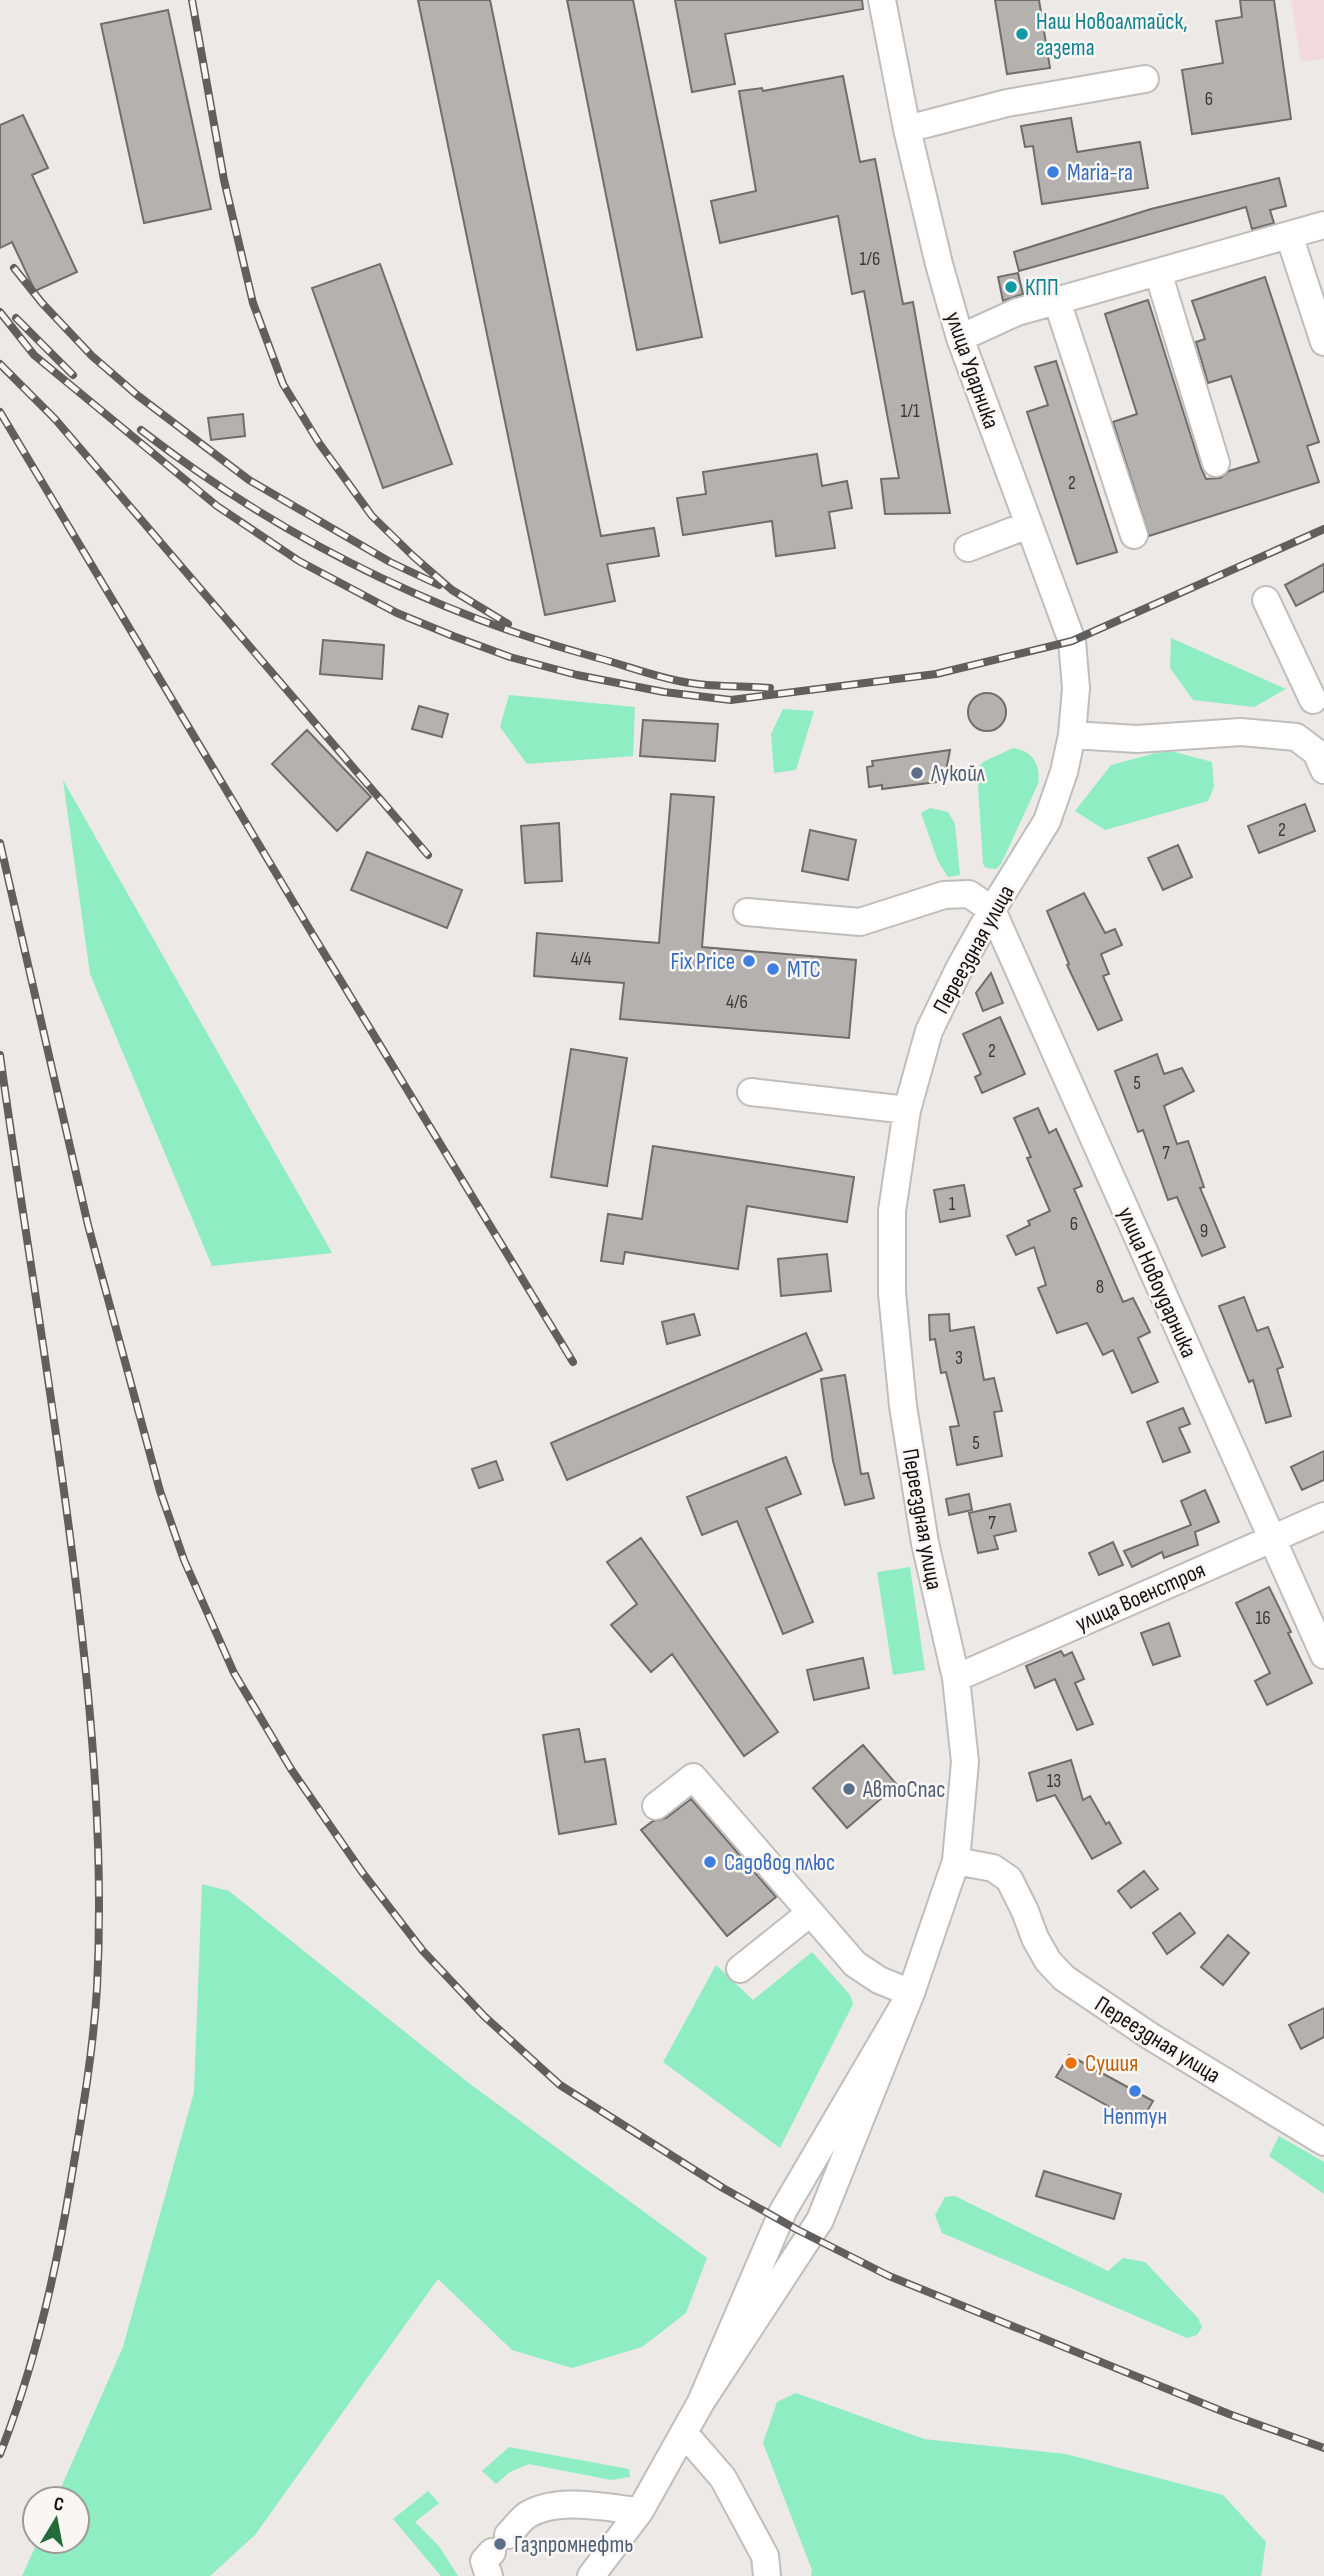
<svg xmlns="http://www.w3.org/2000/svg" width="1324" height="2576" font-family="'Sofia Sans Condensed',sans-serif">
  <rect width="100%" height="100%" fill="#ece9e6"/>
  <path fill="#f2d8df" d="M1291 0H1324V59L1301 62Z"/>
  <path fill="#8eedc2" d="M1171 638 1286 689 1254 707 1193 700 1170 668Z
    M509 695 635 707 633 756 527 764 500 727Z
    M783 709 814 711 796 770 774 773 771 734Z
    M1013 748C1033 751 1041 765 1038 784L1001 864 996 869 986 868 983 864 977 769 983 762Z
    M1167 750 1212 762 1214 787 1208 801 1105 830 1075 811 1111 765Z
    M63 780 332 1253 212 1266 90 974Z
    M930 808 948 812 955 824 960 875 948 877 938 861 921 813Z
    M910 1567 925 1670 893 1675 877 1572Z
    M202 1884 229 1891 470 2084 707 2258 686 2313 642 2347 572 2368 512 2350 438 2279 255 2535 210 2576H22L38 2541H77V2499H56L123 2347 194 2092Z
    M812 1952 850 1995 853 2004 780 2148 663 2062 716 1965 753 2000Z
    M1279 2136 1324 2162V2194L1269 2156Z
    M955 2196 1108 2271 1123 2258 1145 2262 1198 2318 1202 2327 1197 2335 1187 2338 942 2233 935 2215 945 2197Z
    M796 2393 924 2439 1066 2454 1223 2495 1266 2542 1261 2576H811L812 2570 763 2443 777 2402Z
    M509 2447 629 2469 630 2477 611 2480 529 2464 510 2472 496 2484 482 2471Z
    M428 2491 439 2503 415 2522 439 2546 458 2576H441L393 2519Z"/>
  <path fill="#b4b1ae" stroke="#706d6b" stroke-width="2" d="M418 0H490L601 536 654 528 659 556 607 564 615 601 545 615Z
    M567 0H633L702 337 637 350Z
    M675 0H862L863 9 725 34 735 84 692 92Z
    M995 0H1039L1050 68 1007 74Z
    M1240 0H1274L1291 119 1192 134 1182 70 1223 63 1216 21 1242 17Z
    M168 10 211 209 144 223 101 24Z
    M843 76 860 162 875 159 903 304 913 302 950 513 885 514 881 479 899 478 864 291 852 294 838 216 720 243 711 201 756 191 739 91 762 88 763 91Z
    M23 115 48 168 32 175 77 272 35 291 12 242 0 248V125Z
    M1071 118 1077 152 1140 142 1148 188 1042 204 1033 146 1025 147 1021 126Z
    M1279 178 1286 206 1270 210 1274 223 1252 229 1246 207 1019 271 1014 252 1151 209Z
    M380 264 452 464 383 488 312 288Z
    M1018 273 1023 294 1003 301 998 277Z
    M1265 277 1319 442 1307 446 1319 482 1149 536 1113 422 1137 414 1105 314 1148 300 1201 468 1206 479 1220 478 1229 471 1259 462 1231 376 1208 383 1196 342 1205 339 1192 301Z
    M1056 361 1117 552 1077 564 1027 412 1048 405 1035 367Z
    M243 414 245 436 211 440 208 418Z
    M817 454 822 486 847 481 852 508 829 512 835 548 776 556 772 521 683 535 677 498 706 494 703 472Z
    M1324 564V591L1296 606 1285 585Z
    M323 640 384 645 382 679 320 674Z
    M968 712a19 19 0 1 1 38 0a19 19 0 1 1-38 0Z
    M419 706 448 714 442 737 412 729Z
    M643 720 718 724 715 761 640 756Z
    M307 730 371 797 337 831 272 764Z
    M950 750 944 781 882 789V785L869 787 867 767 873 766 872 761Z
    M671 794 714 797 702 947 856 960 849 1038 620 1019 624 983 534 976 537 933 659 943Z
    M1305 804 1315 831 1259 853 1248 826Z
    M559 823 562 881 525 883 521 826Z
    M810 830 856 840 848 880 802 871Z
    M1178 845 1192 877 1163 890 1148 858Z
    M367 852 462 890 447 928 351 890Z
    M1084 893 1105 933 1115 929 1122 945 1101 954 1109 974 1103 976 1122 1020 1098 1030 1067 965 1069 964 1047 911Z
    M991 973 1003 1003 983 1011 976 993Z
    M1000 1017 1025 1074 982 1093 975 1077 981 1074 963 1034Z
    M571 1049 627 1058 607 1186 551 1177Z
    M1157 1054 1164 1074 1182 1068 1194 1091 1164 1106 1177 1144 1188 1141 1204 1187 1200 1188 1225 1247 1202 1256 1177 1197 1168 1200 1143 1130 1138 1132 1115 1071Z
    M1038 1108 1049 1133 1056 1129 1082 1186 1074 1189 1123 1302 1133 1298 1150 1332 1138 1338 1158 1382 1132 1393 1113 1350 1103 1355 1087 1323 1057 1333 1038 1288 1046 1285 1034 1247 1016 1255 1007 1236 1030 1225 1028 1221 1050 1211 1027 1158 1031 1157 1014 1118Z
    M653 1146 854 1177 847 1222 747 1206 738 1269 625 1252 623 1264 601 1261 608 1214 642 1219Z
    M964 1185 970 1216 940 1222 934 1190Z
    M827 1254 831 1291 781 1296 778 1259Z
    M1244 1297 1257 1331 1268 1327 1283 1367 1277 1369 1291 1416 1266 1423 1253 1380 1249 1382 1219 1306Z
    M694 1314 700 1335 667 1344 662 1322Z
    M949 1314 950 1331 974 1327 984 1380 994 1378 1002 1411 994 1412 1002 1456 957 1465 950 1427 959 1426 946 1372 941 1373 935 1339 930 1340 929 1315Z
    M806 1333 822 1370 567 1480 551 1443Z
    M845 1375 861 1474 868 1473 874 1498 845 1505 833 1461 821 1379Z
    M1183 1408 1190 1424 1179 1428 1190 1452 1163 1462 1147 1422Z
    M1324 1451V1480L1302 1490 1291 1467Z
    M786 1457 801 1494 766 1508 813 1622 783 1634 737 1521 702 1535 687 1497Z
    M496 1461 503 1480 479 1488 472 1469Z
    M1205 1490 1219 1522 1195 1532 1198 1545 1164 1558 1162 1552 1132 1567 1124 1551 1191 1525 1181 1501Z
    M969 1494 972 1510 949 1515 946 1499Z
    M1010 1504 1016 1531 994 1536 998 1549 978 1553 969 1513Z
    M641 1538 778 1732 744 1756 672 1654 651 1672 611 1625 637 1604 607 1562Z
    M1113 1542 1123 1565 1099 1575 1089 1553Z
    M1269 1587 1291 1632 1288 1633 1312 1683 1267 1705 1255 1681 1270 1673 1236 1603Z
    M1169 1623 1180 1656 1153 1665 1141 1633Z
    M1061 1651 1064 1656 1072 1652 1084 1679 1075 1683 1093 1724 1077 1730 1055 1679 1035 1688 1026 1666Z
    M863 1658 869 1688 814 1700 807 1670Z
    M579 1729 585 1762 605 1759 616 1824 559 1834 543 1735Z
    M863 1745 897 1785 847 1828 813 1788Z
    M1071 1760 1083 1800 1090 1796 1106 1824 1109 1822 1121 1843 1092 1859 1055 1795 1037 1801 1029 1773Z
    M691 1799 776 1897 727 1936 641 1830 653 1821 666 1818Z
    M1144 1871 1158 1889 1131 1908 1118 1891Z
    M1180 1913 1195 1933 1167 1954 1153 1933Z
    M1228 1935 1249 1953 1223 1985 1201 1967Z
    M1324 2008V2037L1301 2049 1289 2025Z
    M1069 2055 1153 2101 1140 2124 1056 2077Z
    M1044 2171 1121 2194 1114 2219 1036 2196Z"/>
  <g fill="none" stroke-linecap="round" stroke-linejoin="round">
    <defs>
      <path id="minor" d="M907 129 1007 103 1145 79
        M1289 235 1324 342
        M1158 272 1216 463
        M1057 301 1134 535
        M960 338 1017 312 1324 225
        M968 548 1028 525
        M1266 600 1313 700
        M1072 735 1137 739 1241 732 1296 737
        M1296 737 1316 752 1324 770
        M747 912 860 922 944 895 969 894 992 910 1324 1655
        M751 1092 907 1110
        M956 1678 1324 1516
        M656 1806 693 1777 855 1964 879 1980 911 1993 956 1861 965 1762 956 1678 925 1543 903 1406 892 1293V1211L907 1110 929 1031 960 967 992 910 1047 821 1064 772 1072 735 1076 688 1072 641 960 338 939 264 907 129 882 0
        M956 1861 993 1868 1009 1879 1025 1911 1035 1938 1048 1961 1064 1978 1150 2036 1324 2142
        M740 1969 810 1913
        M684 2433 723 2478 765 2556 767 2576
        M508 2535C514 2529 520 2520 527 2515 559 2496 605 2508 640 2511
        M489 2576 484 2561 492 2552
        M591 2576 640 2511 701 2402 820 2220 911 1993 783 2211 701 2402"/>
    </defs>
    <use href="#minor" stroke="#c0bdba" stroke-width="30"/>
    <use href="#minor" stroke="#fff" stroke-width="26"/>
    <defs>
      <path id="rail" d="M192 0 224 180 253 303 283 384 319 443 372 516 413 556 452 590 508 624
        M14 268 42 303 92 356 137 395 249 480 390 562 439 585
        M0 312 34 355 217 506 299 561 397 613 453 636 510 657 577 675 664 692 731 700 936 674 1072 641 1324 529
        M16 318 73 375
        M0 364 55 419 428 855
        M0 412 313 935 573 1362
        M141 430C277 535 432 613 598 658 628 666 660 679 690 683 716 687 743 686 770 688
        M0 843 88 1225 160 1491 184 1560 234 1673 291 1769 362 1872 423 1951 484 2016 560 2085 723 2188 796 2229 889 2276 1229 2414 1324 2448
        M0 1055C24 1229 54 1402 75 1576 92 1713 104 1851 97 1988 93 2054 81 2121 70 2186 55 2277 34 2368 0 2454"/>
    </defs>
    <use href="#rail" stroke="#615f5e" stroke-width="8"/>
    <use href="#rail" stroke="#f9f6f3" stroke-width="5" stroke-dasharray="16" stroke-linecap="butt"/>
  </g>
  <g fill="#0f9aa8" stroke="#f9f6f3" stroke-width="2.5">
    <circle cx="1022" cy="34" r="7"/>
    <circle cx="1011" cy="287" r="7"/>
  </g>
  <g fill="#3f7fe0" stroke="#f9f6f3" stroke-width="2.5">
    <circle cx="1053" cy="172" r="7"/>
    <circle cx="749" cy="961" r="7"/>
    <circle cx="773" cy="969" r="7"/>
    <circle cx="710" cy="1862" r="7"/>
    <circle cx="1135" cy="2091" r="7"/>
  </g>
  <g fill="#5c6f8a" stroke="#f9f6f3" stroke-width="2.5">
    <circle cx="917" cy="773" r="7"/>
    <circle cx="849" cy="1789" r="7"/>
    <circle cx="500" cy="2544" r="7"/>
  </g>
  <circle fill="#e8710a" stroke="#f9f6f3" stroke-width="2.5" cx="1071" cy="2063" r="7"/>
  <g text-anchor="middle" stroke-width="5" stroke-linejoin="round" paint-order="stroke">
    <g font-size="19" fill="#3c3a39">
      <text x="1209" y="105">6</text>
      <text x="870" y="265">1/6</text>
      <text x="910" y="417">1/1</text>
      <text x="1072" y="489">2</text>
      <text x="1282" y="836">2</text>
      <text x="581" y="965">4/4</text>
      <text x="737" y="1008">4/6</text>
      <text x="992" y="1057">2</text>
      <text x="1137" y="1089">5</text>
      <text x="1166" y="1159">7</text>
      <text x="952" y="1210">1</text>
      <text x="1074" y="1230">6</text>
      <text x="1204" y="1237">9</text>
      <text x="1100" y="1293">8</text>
      <text x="959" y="1364">3</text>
      <text x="976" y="1449">5</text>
      <text x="992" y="1529">7</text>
      <text x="1263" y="1624">16</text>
      <text x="1054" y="1787">13</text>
    </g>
    <g font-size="23" fill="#0d838f" stroke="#f9f6f3" text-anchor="start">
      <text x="1036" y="29">Наш Новоалтайск,<tspan x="1036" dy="26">газета</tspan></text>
      <text x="1025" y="295">КПП</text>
    </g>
    <g font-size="23" fill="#366cbe" stroke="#f9f6f3" text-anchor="start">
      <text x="1067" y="180">Maria-ra</text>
      <text x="735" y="969" text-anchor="end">Fix Price</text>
      <text x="787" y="977">МТС</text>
      <text x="724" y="1870">Садовод плюс</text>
      <text x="1135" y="2124" text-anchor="middle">Нептун</text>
    </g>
    <g font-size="23" fill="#141312" stroke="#f9f6f3">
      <text transform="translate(973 370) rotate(71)" y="8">улица Ударника</text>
      <text transform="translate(973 949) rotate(-61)" y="8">Переездная улица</text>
      <text transform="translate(1158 1282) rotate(66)" y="8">улица Новоударника</text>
      <text transform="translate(923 1519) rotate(80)" y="8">Переездная улица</text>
      <text transform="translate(1140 1596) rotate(-24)" y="8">улица Военстроя</text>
      <text transform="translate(1158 2039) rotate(32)" y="8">Переездная улица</text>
    </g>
    <g font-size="23" fill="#4e5e75" stroke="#f9f6f3" text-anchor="start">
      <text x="931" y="781">Лукойл</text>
      <text x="863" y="1797">АвтоСпас</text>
      <text x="514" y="2552">Газпромнефть</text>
    </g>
    <g font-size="23" fill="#c56008" stroke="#f9f6f3" text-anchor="start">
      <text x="1085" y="2071">Сушия</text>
    </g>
  </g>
  <g transform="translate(56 2520) rotate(10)"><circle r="33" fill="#f9f6f3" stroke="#9d9b99" stroke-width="2"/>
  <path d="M0-5L12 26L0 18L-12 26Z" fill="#236c39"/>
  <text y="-10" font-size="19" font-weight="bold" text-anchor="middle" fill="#141312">С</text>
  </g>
</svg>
